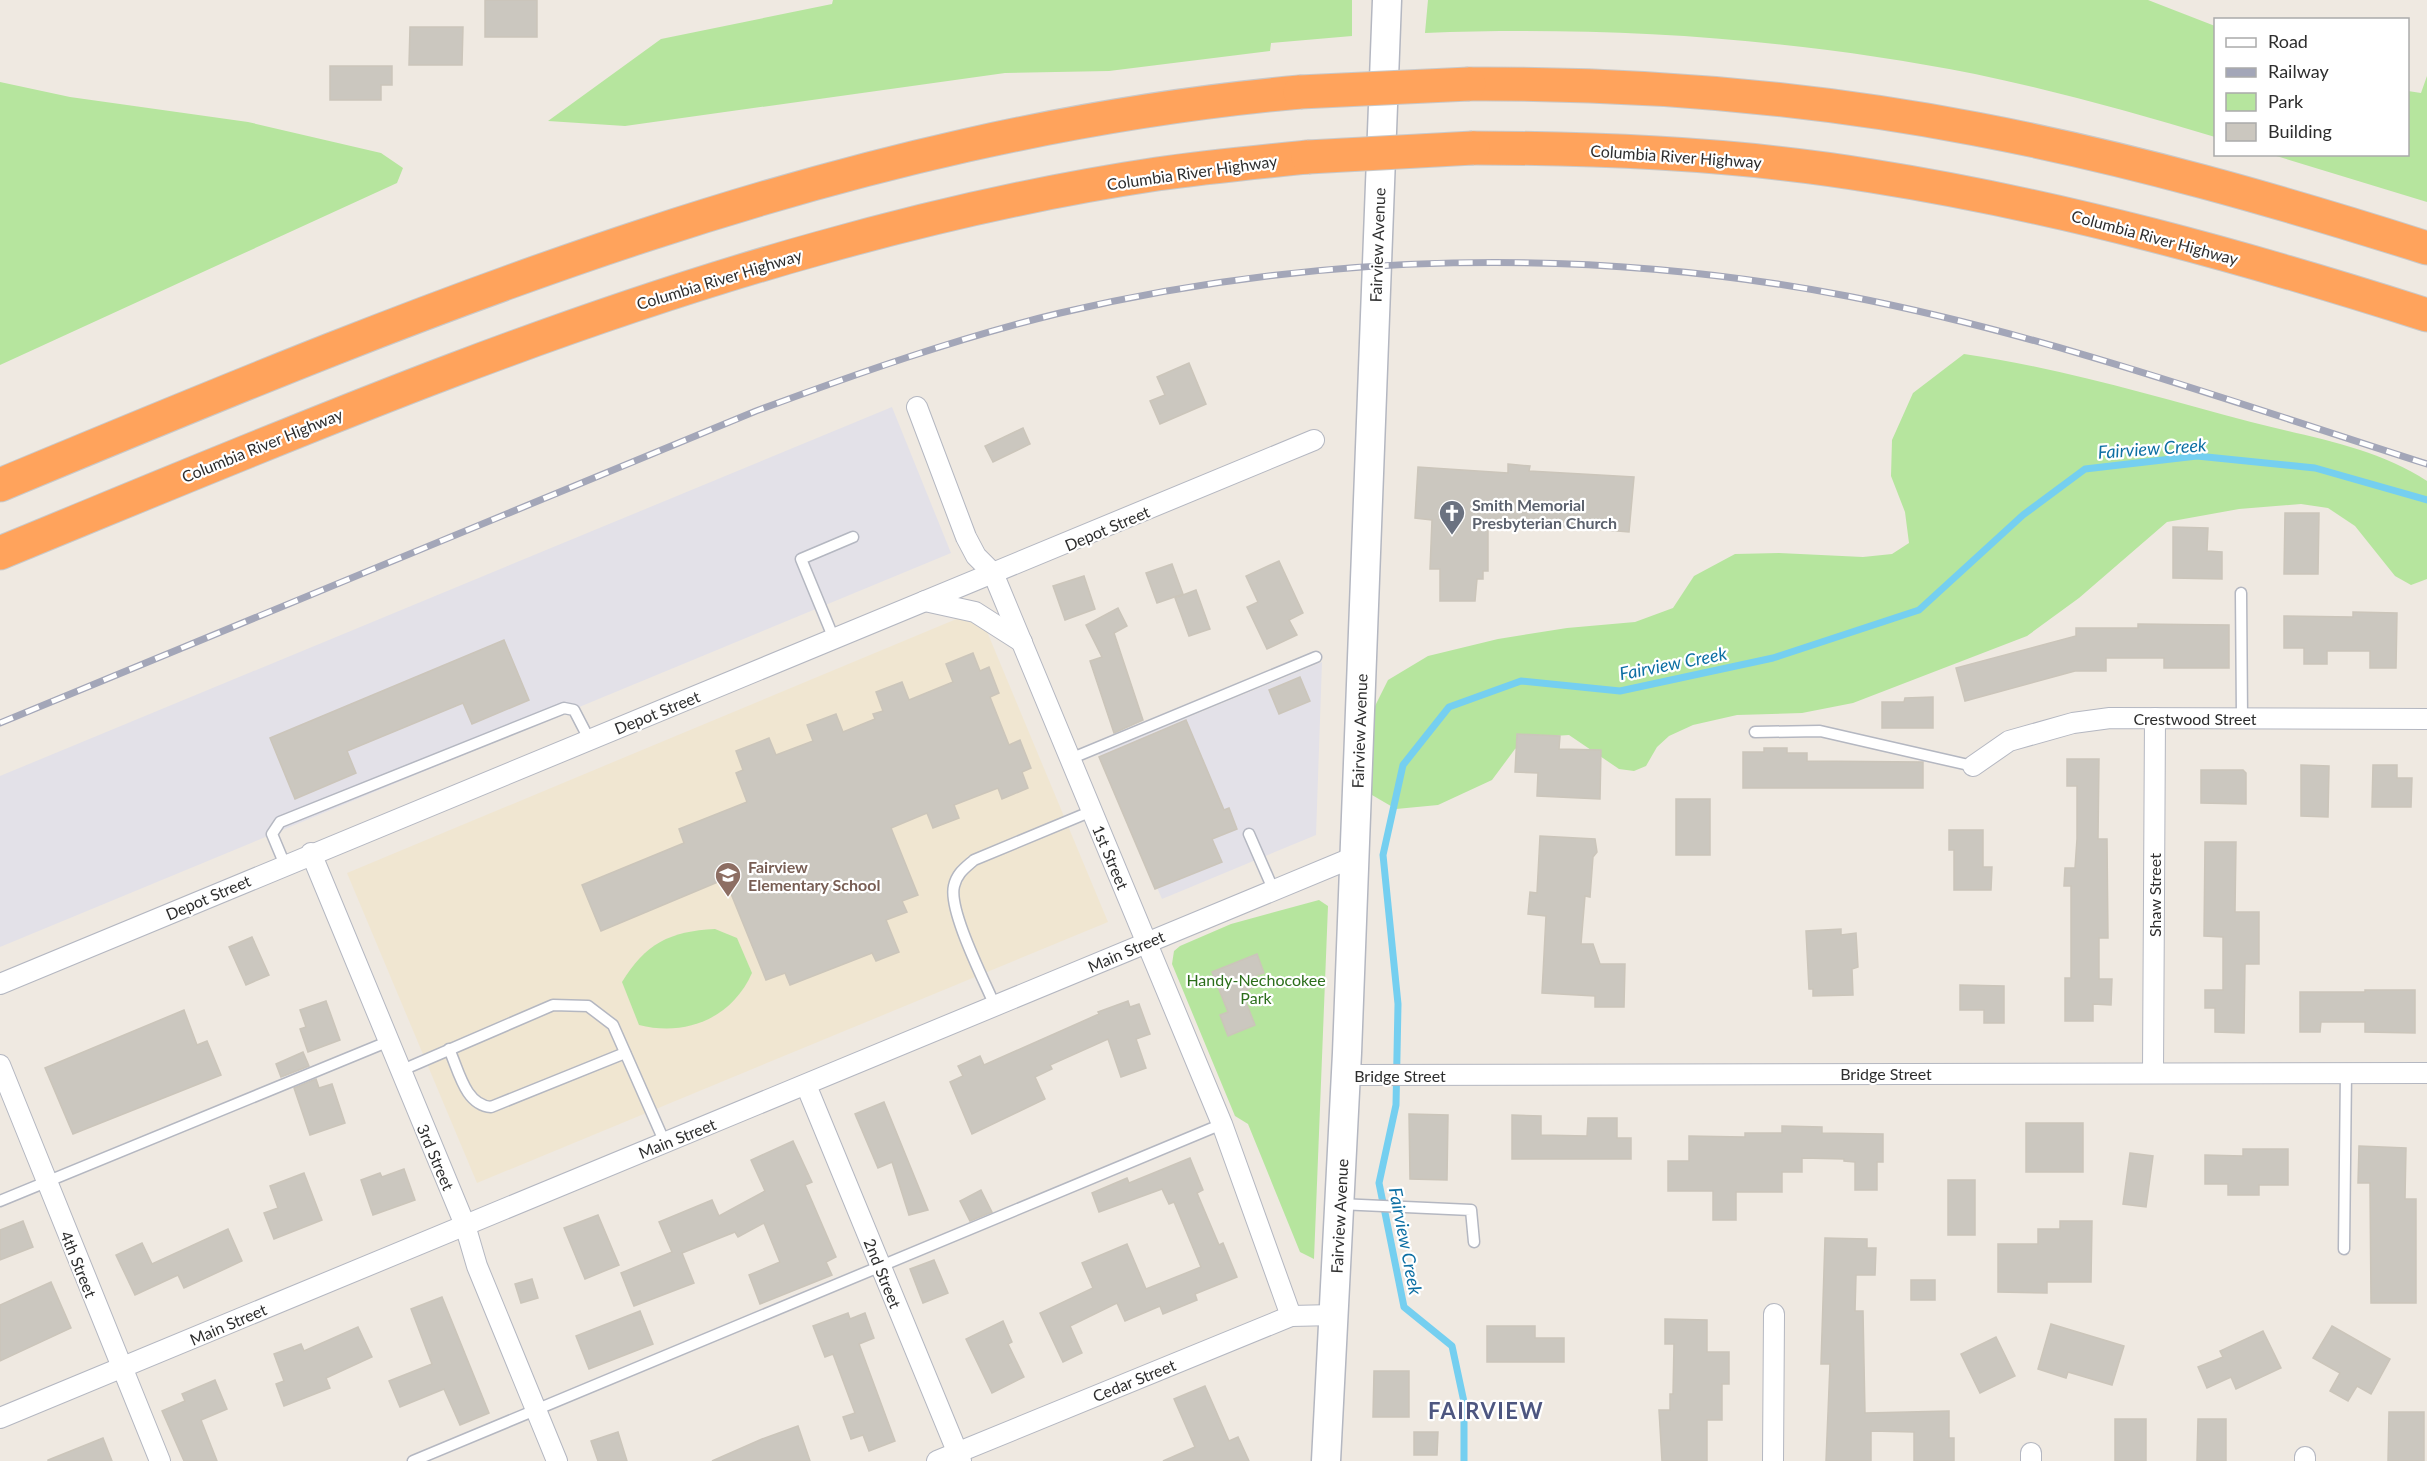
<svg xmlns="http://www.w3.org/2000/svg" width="2427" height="1461" font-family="Lato,sans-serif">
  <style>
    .industrial { fill: #e3e1e8 }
    .education { fill: #f0e6d1 }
    .green { fill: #b6e59e }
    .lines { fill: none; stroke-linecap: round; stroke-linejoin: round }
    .stream { stroke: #75cff0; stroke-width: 7 }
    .building { fill: #cbc7bf; stroke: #cbc5ba; stroke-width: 1.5 }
    .lane-casing { stroke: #b4b7c1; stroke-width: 13 }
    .street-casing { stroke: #b4b7c1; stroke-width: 22 }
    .secondary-casing { stroke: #b4b7c1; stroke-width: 31 }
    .highway-casing { stroke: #c9c9c9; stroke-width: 35 }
    .lane { stroke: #fff; stroke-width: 10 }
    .street { stroke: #fff; stroke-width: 20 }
    .secondary { stroke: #fff; stroke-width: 28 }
    .highway { stroke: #ffa35c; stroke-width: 33 }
    .rail-casing { stroke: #a3a6b8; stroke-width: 7 }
    .rail { stroke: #fff; stroke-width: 4.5; stroke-dasharray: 14; stroke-linecap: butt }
    .highway-bridge-casing { stroke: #c9c9c9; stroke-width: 35; stroke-linecap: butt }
    .highway-bridge { stroke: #ffa35c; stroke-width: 33 }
    .labels { text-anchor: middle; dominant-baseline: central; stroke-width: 4.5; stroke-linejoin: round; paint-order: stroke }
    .street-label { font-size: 16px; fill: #2e2e2e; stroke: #fff }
    .worship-label { font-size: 16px; font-weight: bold; fill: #5b616d; stroke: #fff; text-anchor: start }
    .education-label { font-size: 16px; font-weight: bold; fill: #785e54; stroke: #fff; text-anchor: start }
    .park-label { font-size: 16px; fill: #2c6e1b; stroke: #fff }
    .water-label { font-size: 18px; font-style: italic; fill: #0d6fa3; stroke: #fff }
    .district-label { font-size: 22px; font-weight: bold; letter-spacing: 1.5px; fill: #4d5680; stroke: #fff }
  </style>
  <rect width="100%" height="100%" fill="#efe9e1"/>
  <!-- industrial -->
  <g class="industrial">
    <path d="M892,407L951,553L0,947V776Z"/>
    <path d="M1322,662L1316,835L1162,899L1099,754Z"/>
  </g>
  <!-- education -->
  <path class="education" d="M978,610L1108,922L477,1183L347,873Z"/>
  <!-- green -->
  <g class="green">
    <path d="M833,0H1352V36L1271,43L1270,51L1109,71L1005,73L625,126L548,121L661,39L832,4Z"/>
    <path d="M1428,0H2148L2215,26V137C2136,113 2056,91 1975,74C1795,38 1608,26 1425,33Z"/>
    <path d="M2427,76V202L2273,155L2408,154V91L2421,93Z"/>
    <path d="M0,82L70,97L248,122L381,153L403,168L397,183L0,365Z"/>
    <path d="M1964,354C2061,368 2156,397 2251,422C2309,437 2376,447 2427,481V579L2411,585L2395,576L2355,526L2328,508L2301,504L2239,509L2167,522L2079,598L2027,636L1853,703L1802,713L1737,715L1693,725L1669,736L1657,747L1646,766L1634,771L1619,769L1569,735L1539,737L1515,749L1492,780L1438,805L1396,809L1372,795L1365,767L1375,706L1388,680L1428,656L1498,639L1567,628L1635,622L1673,608L1694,576L1735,554L1779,553L1863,557L1892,554L1909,543L1905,512L1891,476L1892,440L1913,393Z"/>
    <path d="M1319,900L1328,906L1314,1259L1300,1252L1248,1124L1235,1116L1172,964L1174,951L1180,946L1231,924Z"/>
    <path d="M715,929L737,938L752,973C732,1018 686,1037 639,1025L622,982C645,944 670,931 715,929Z"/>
  </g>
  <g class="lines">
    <!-- stream -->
    <path class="stream" d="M1464,1461V1402L1452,1346L1404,1307L1379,1183L1396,1105L1398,1004L1383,855L1403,765L1449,707L1521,681L1620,691L1773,658L1919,610L2023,515L2085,469L2197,456L2315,468L2427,500"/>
  </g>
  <!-- building -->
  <g class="building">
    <rect x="485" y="0" width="52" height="37"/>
    <path d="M410,27H463L462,65H409Z"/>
    <path d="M330,66H392V85H381V100H330Z"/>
    <path d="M1189,363L1206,404L1160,424L1150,401L1165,395L1157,377Z"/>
    <path d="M1023,428L1030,444L993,462L985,446Z"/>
    <path d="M1508,464L1530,466L1529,471L1634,477L1629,532L1556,526V530L1488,526V571H1483V579H1477L1475,601H1440V569H1430L1432,520L1415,518L1418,467L1508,473Z"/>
    <path d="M2285,513H2319L2318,574H2284Z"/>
    <path d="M2173,527L2208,528L2207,551L2222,552V579L2173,578Z"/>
    <path d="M1279,561L1303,613L1289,620L1297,635L1267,649L1247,607L1258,602L1246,576Z"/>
    <path d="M1172,564L1183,594L1157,603L1146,573Z"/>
    <path d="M1084,576L1095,609L1065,620L1053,586Z"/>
    <path d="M1196,590L1210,629L1189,636L1175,598Z"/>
    <path d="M1118,608L1127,626L1114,633L1143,720L1114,733L1090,661L1102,657L1086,625Z"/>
    <path d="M2353,612L2397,613L2396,668H2370V651H2327V664H2304V648H2284V616L2353,617Z"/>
    <path d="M2138,624L2229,625V668H2164V658H2106V671H2075L1965,701L1956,668L2076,636V628H2138Z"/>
    <path d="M504,640L529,700L472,724L463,703L347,751L356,773L295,799L270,738Z"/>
    <path d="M973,653L980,671L989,667L999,693L990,697L1009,745L1020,740L1031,768L1022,772L1028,788L1002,799L998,788L954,805L959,818L933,828L927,813L891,828L918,895L902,901L907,912L886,920L899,952L876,961L872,953L790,985L785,973L766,980L725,879L601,931L582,885L684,843L679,829L747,802L736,773L743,770L736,751L769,738L776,755L813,741L807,725L836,714L843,732L875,719L873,714L883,711L876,692L902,682L909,700L953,682L946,664Z"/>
    <path d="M1300,677L1310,701L1279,714L1269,690Z"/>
    <path d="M1933,697V728H1882V702H1904L1905,698Z"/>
    <path d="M1186,720L1224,810L1229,808L1237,829L1212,839L1222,862L1155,889L1099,757Z"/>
    <path d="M1517,734L1560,736L1559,749L1601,750L1600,799L1537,796L1538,773L1515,772Z"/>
    <path d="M1764,748H1787V753H1807V761L1923,762V788H1743V752H1764Z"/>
    <path d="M2067,759H2099L2098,839H2107L2108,938H2099V979H2112L2111,1005L2093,1004V1021H2065V978H2071V886H2064L2065,868H2075L2077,839V786H2067Z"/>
    <path d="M2301,765L2329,766L2328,817L2301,816Z"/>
    <path d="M2373,765H2397V778H2412L2411,807H2372Z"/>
    <path d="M2201,770H2243L2246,773V804L2201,803Z"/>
    <rect x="1676" y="799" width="34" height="56"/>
    <path d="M1949,830H1983V867H1992L1991,890H1954V850H1949Z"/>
    <path d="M1540,836L1595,839L1597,852L1593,857L1590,897L1585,896L1581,944H1593L1600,964H1625L1624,1007H1595V996L1542,993L1546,916L1528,914L1530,892L1537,893Z"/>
    <path d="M2205,842H2236L2235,912H2259V964H2245L2244,1033L2215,1032V1008H2205V990H2223V937L2204,936Z"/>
    <path d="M1841,929V935L1856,933L1858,967L1852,969L1853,995L1813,996V989H1809L1806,931Z"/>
    <path d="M252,937L269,975L246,985L229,947Z"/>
    <path d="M1257,954L1264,973L1254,976L1258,985L1242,992L1255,1025L1228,1036L1220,1015L1228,1012L1212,972Z"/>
    <path d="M1960,985L2004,986V1023H1984V1010H1960Z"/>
    <path d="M2365,990H2415V1033L2365,1032V1022H2321L2320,1032H2300V992H2365Z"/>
    <path d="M326,1001L340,1040L308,1052L300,1029L306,1027L300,1010Z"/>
    <path d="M1128,1001L1130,1007L1139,1004L1150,1034L1136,1039L1146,1068L1121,1077L1108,1039L1050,1065L1052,1069L1035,1077L1045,1099L972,1134L950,1082L963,1076L958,1066L980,1056L984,1065L1099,1014L1098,1012Z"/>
    <path d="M184,1010L197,1045L207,1041L221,1075L73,1134L45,1068Z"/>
    <path d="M303,1052L309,1066L281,1077L276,1064Z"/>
    <path d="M316,1079L319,1088L332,1084L345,1123L310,1135L294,1088Z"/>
    <path d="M884,1102L928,1210L909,1215L892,1162L878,1168L855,1114Z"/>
    <path d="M1409,1114L1448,1115L1447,1180L1410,1179Z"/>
    <path d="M1512,1115L1541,1116V1135L1587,1136L1588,1118H1617V1138H1631V1159H1512Z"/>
    <rect x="2026" y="1123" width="57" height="49"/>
    <path d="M1782,1126L1822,1127V1133L1883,1134V1162H1877V1190H1855V1162L1844,1161V1159L1802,1158V1172H1782V1192H1736V1220H1713V1191H1668V1161H1689V1136L1745,1137V1133H1782Z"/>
    <path d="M793,1141L812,1182L805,1185L836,1257L826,1262L832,1275L760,1304L749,1275L780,1262L764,1223L738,1237L735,1232L682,1253L694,1283L634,1306L621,1273L672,1252L659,1222L712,1200L719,1216L765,1191L751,1160Z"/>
    <path d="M2359,1146L2406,1148L2405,1199H2416V1303H2371L2370,1183H2358Z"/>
    <path d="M2243,1149H2288V1185H2259V1195H2228V1184H2205V1155L2243,1156Z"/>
    <path d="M2130,1153L2153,1156L2146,1207L2123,1204Z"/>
    <path d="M1190,1158L1203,1190L1197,1193L1219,1245L1223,1243L1237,1277L1195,1294L1197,1300L1163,1314L1160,1306L1125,1321L1117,1303L1070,1326L1082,1353L1063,1362L1040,1313L1093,1288L1082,1263L1127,1244L1146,1289L1201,1267L1174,1202L1169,1204L1162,1189L1099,1212L1092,1193L1127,1178L1129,1183Z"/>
    <path d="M404,1169L415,1200L373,1215L361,1180L380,1173L382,1177Z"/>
    <path d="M304,1173L322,1220L274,1239L264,1213L278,1208L270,1186Z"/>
    <rect x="1948" y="1180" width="27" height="55"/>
    <path d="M981,1190L992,1212L970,1221L960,1201Z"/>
    <path d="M598,1215L619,1265L585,1279L564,1228Z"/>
    <path d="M23,1221L33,1247L0,1260V1230Z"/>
    <path d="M2060,1221H2092L2091,1282H2047V1293L1998,1292V1244H2038V1229H2060Z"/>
    <path d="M228,1229L242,1261L184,1288L178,1275L135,1295L116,1255L142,1243L152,1264Z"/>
    <path d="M1825,1238L1867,1239V1248H1876L1875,1275H1856L1855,1311H1863L1865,1413L1949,1411V1438H1954V1461H1914V1432L1871,1431V1461H1826L1830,1364H1821Z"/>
    <path d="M934,1260L948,1293L923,1303L910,1269Z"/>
    <path d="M532,1279L538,1298L521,1303L515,1284Z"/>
    <rect x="1911" y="1280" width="24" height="20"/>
    <path d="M51,1282L71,1328L0,1361V1305Z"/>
    <path d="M442,1297L489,1413L460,1425L444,1389L400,1407L389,1381L432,1364L411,1309Z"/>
    <path d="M640,1311L653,1344L589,1369L576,1336Z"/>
    <path d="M848,1313L850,1319L865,1313L874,1338L859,1344L895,1441L869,1451L863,1435L851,1439L843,1417L855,1413L833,1354L825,1357L813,1326Z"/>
    <path d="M1665,1319L1707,1320V1352H1729V1384H1722V1420H1707V1461H1662L1659,1410H1670V1394H1673L1674,1344H1665Z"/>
    <path d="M1003,1321L1012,1342L1008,1344L1024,1377L992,1393L966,1339Z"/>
    <path d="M2051,1324L2124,1346L2112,1385L2068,1372L2066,1378L2038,1369Z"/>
    <path d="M1487,1326H1535V1338H1564V1362H1487Z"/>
    <path d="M2332,1326L2390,1359L2371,1394L2357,1386L2348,1401L2330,1391L2340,1373L2313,1358Z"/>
    <path d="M358,1327L372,1357L326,1378L330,1388L284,1406L276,1384L284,1381L274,1354L301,1344L304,1351Z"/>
    <path d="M2263,1331L2281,1368L2236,1389L2231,1377L2207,1388L2198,1367L2223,1357L2220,1351Z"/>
    <path d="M1996,1337L2015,1376L1980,1393L1961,1354Z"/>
    <path d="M1374,1371H1409V1417H1373Z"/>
    <path d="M215,1380L227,1409L201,1420L217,1461H184L162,1411L185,1401L182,1394Z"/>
    <path d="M1205,1386L1229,1441L1238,1437L1249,1461H1163L1195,1447L1174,1399Z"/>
    <path d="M2389,1412H2424V1461H2388Z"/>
    <rect x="2115" y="1419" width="31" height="42"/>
    <path d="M2198,1419H2226V1461H2197Z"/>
    <path d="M798,1426L810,1461H712L762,1439Z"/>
    <path d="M618,1432L627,1461H598L591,1441Z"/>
    <path d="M1414,1432H1438L1437,1455H1414Z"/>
    <path d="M103,1438L112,1461H48V1460Z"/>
  </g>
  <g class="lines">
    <!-- lane casing -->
    <g class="lane-casing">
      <g id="lane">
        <path d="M2241,593L2242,718"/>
        <path d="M834,639L801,559L853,537"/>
        <path d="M1755,732L1820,731L1973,766"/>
        <path d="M1070,759L1316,657"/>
        <path d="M1249,834L1273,889"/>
        <path d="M285,865L272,834L280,822L564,708L574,710L589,739"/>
        <path d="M995,1006C984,980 948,910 954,886C957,873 965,868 974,860L1092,811"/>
        <path d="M449,1049C459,1071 465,1105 491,1107L625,1053"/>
        <path d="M400,1071L553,1005L588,1006L613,1025L665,1143"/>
        <path d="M0,1201L387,1042"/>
        <path d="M1339,1204L1471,1210L1474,1242"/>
        <path d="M2344,1249L2346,1072"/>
        <path d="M413,1461L1222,1124"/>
      </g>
    </g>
    <!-- street casing -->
    <g class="street-casing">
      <g id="street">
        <path d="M917,407L966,537L976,556L993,573L1222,1124L1291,1316"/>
        <path d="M925,601L975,612L1022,642"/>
        <path d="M1973,766L2009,741L2073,723L2110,718L2427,719"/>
        <path d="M311,853L465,1225L477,1266L557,1461"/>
        <path d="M0,984L1314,440"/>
        <path d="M0,1065L160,1461"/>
        <path d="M2153,1072L2155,718"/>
        <path d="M1346,1075L2427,1073"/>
        <path d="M806,1085L961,1461"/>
        <path d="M0,1418L1354,857"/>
        <path d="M937,1461L1291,1316L1334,1315"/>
        <path d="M1773,1461L1774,1314"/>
        <path d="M2031,1461V1453"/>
        <path d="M2305,1461V1457"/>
      </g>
    </g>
    <!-- secondary casing -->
    <g class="secondary-casing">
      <path id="secondary" d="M1326,1461L1347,1053L1387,0"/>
    </g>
    <!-- highway casing -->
    <g class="highway-casing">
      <g id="highway">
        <path d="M1469,84C1639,83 1809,97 1976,129C2129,158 2279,201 2427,248"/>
        <path d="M1473,148C1606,148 1740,154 1872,176C2061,206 2245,257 2427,315"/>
        <path d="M0,485C423,309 838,134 1300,92"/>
        <path d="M0,553C270,442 539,326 820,248C930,217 1044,191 1157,174C1207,167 1258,162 1308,157"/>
      </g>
    </g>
    <!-- lane -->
    <use href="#lane" class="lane"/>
    <!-- street -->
    <use href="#street" class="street"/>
    <!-- secondary -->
    <use href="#secondary" class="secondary"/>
    <!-- highway -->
    <use href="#highway" class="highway"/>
    <!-- rail casing -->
    <g class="rail-casing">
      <path id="rail" d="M0,723L756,411C856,374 957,338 1060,313C1317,252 1588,246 1847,296C2044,334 2236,403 2427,464"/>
    </g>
    <!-- rail -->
    <use href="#rail" class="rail"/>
    <!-- highway-bridge casing -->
    <g class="highway-bridge-casing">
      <g id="highway-bridge">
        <path d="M1300,92L1469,84"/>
        <path d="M1308,157L1473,148"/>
      </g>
    </g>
    <!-- highway-bridge -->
    <use href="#highway-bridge" class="highway-bridge"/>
  </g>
  <!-- icons -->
  <defs>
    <g id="church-pin" transform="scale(1.35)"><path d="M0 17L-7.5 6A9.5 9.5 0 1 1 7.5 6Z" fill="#6b7280" stroke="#fff"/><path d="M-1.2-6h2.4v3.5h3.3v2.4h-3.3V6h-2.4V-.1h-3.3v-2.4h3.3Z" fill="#fff"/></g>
    <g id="school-pin" transform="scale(1.35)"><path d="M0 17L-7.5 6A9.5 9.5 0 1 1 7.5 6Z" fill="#8d6e63" stroke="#fff"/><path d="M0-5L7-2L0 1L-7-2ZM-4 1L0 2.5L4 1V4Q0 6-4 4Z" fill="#fff"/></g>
  </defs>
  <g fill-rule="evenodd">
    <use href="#church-pin" x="1452" y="513"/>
    <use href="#school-pin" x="728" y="875"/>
  </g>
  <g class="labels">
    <!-- street labels -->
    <g class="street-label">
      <text transform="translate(1676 156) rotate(4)">Columbia River Highway</text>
      <text transform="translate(1192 172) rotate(-8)">Columbia River Highway</text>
      <text transform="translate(2155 237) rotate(15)">Columbia River Highway</text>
      <text transform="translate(1377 245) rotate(-88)">Fairview Avenue</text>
      <text transform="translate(719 279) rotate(-17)">Columbia River Highway</text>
      <text transform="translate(262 445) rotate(-22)">Columbia River Highway</text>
      <text transform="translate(1107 528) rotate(-23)">Depot Street</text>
      <text transform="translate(657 712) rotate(-22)">Depot Street</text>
      <text x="2195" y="718">Crestwood Street</text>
      <text transform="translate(1359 731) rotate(-88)">Fairview Avenue</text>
      <text transform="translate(1111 857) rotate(67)">1st Street</text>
      <text transform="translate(2154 895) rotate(-90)">Shaw Street</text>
      <text transform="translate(208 897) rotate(-23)">Depot Street</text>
      <text transform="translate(1126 951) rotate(-23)">Main Street</text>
      <text x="1886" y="1073">Bridge Street</text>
      <text x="1400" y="1075">Bridge Street</text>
      <text transform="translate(677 1138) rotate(-22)">Main Street</text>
      <text transform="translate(436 1157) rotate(67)">3rd Street</text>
      <text transform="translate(1339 1216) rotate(-87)">Fairview Avenue</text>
      <text transform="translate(79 1264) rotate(68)">4th Street</text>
      <text transform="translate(883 1273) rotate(68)">2nd Street</text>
      <text transform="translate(228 1324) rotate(-23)">Main Street</text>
      <text transform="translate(1134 1380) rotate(-22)">Cedar Street</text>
    </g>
    <!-- worship labels -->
    <g class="worship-label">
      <text x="1472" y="504">Smith Memorial<tspan x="1472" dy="18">Presbyterian Church</tspan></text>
    </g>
    <!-- education labels -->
    <g class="education-label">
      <text x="748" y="866">Fairview<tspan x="748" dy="18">Elementary School</tspan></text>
    </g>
    <!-- park labels -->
    <g class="park-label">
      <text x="1256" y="979">Handy-Nechocokee<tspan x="1256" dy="18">Park</tspan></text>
    </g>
    <!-- water labels -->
    <g class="water-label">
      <text transform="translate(2152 448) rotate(-4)">Fairview Creek</text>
      <text transform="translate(1673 663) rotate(-11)">Fairview Creek</text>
      <text transform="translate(1406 1241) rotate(79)">Fairview Creek</text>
    </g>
    <!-- district labels -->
    <g class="district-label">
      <text x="1486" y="1410">FAIRVIEW</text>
    </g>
  </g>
  <!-- legend -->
  <rect x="2214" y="18" width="195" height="138" fill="#ffffff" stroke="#ababab" stroke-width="1.5"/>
  <rect x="2226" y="38" width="30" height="9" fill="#ffffff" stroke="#ababab" stroke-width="1.5"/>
  <text x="2268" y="48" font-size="18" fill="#2e2e2e">Road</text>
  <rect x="2226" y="68" width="30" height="9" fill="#a3a6b8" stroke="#ababab" stroke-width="1.5"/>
  <text x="2268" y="78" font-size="18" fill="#2e2e2e">Railway</text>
  <rect x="2226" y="93" width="30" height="18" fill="#b6e59e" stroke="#ababab" stroke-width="1.5"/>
  <text x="2268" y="108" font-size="18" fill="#2e2e2e">Park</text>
  <rect x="2226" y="123" width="30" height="18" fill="#cbc7bf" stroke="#ababab" stroke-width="1.5"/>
  <text x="2268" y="138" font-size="18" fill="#2e2e2e">Building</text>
</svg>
